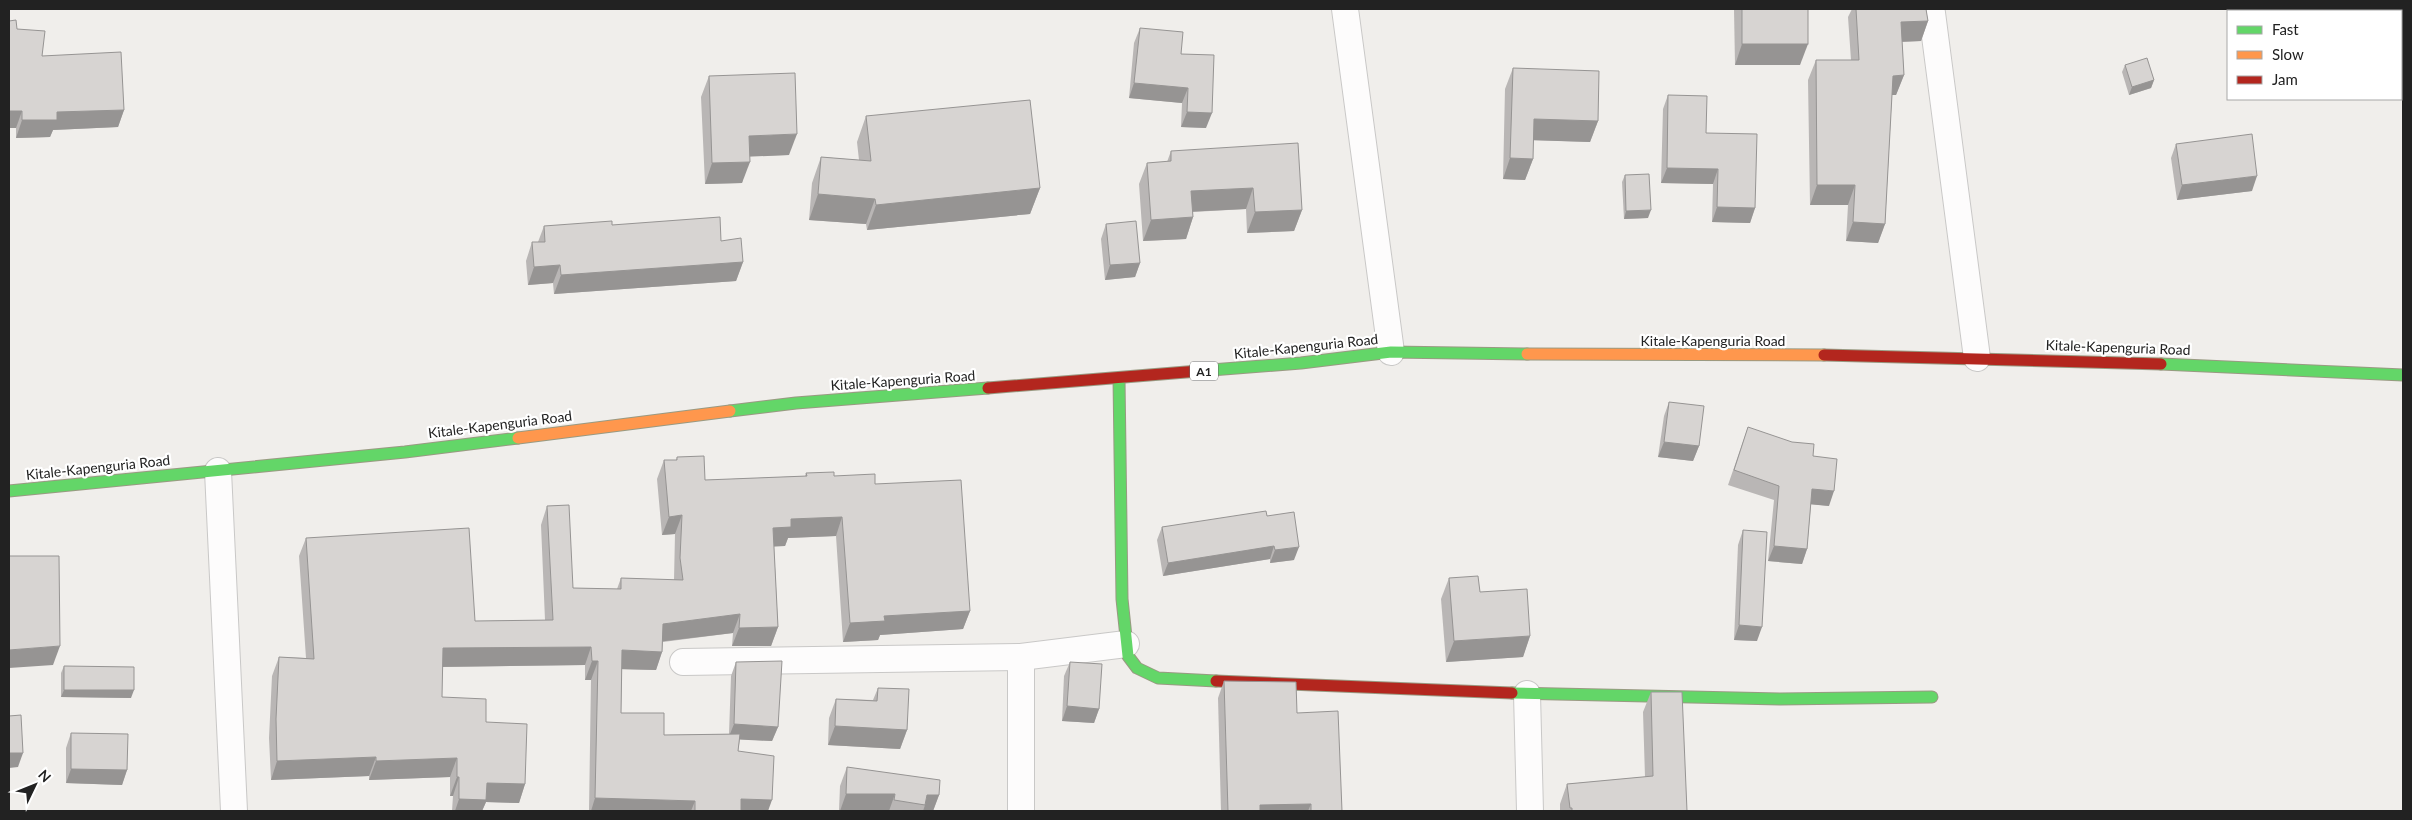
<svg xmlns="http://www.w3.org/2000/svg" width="2412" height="820" font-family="Lato,sans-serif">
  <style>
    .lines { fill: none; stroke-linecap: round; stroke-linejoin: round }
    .street-casing { stroke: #c9c8c7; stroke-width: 28 }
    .fast-casing { stroke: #999a82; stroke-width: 13 }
    .slow-casing { stroke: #999a82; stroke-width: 13 }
    .jam-casing { stroke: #999a82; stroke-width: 13 }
    .street { stroke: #fdfcfc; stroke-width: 26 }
    .fast { stroke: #63d668; stroke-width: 11 }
    .slow { stroke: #ff974d; stroke-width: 11 }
    .jam { stroke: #b3261e; stroke-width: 11 }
    .wall { fill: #b9b6b5 }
    .shaded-wall { fill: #969493 }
    .building { fill: #d7d4d2; stroke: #969493 }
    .labels { text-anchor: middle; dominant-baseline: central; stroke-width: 4.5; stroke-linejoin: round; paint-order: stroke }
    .shield { fill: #fff; stroke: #646464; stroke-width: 1 }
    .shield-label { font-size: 12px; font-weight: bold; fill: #222 }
    .street-label { font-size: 14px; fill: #222; stroke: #fff }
  </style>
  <rect width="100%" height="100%" fill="#f0eeeb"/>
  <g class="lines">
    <!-- street casing -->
    <g class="street-casing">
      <g id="street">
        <path d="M1345,9L1391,352"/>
        <path d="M1932,13L1977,358"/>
        <path d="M218,471L234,811"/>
        <path d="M1021,657V811"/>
        <path d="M683,662L1021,657L1126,644"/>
        <path d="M1527,694L1530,811"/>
      </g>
    </g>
    <!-- fast casing -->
    <g class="fast-casing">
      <g id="fast">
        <path d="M2161,364L2403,375"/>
        <path d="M1211,370L1301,363L1391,352L1527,354"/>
        <path d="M1119,378L1122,599L1128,656L1137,668L1158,678L1216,681"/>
        <path d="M730,411L796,403L988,388"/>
        <path d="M9,491L405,452L518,438"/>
        <path d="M1512,693L1780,699L1932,697"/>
      </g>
    </g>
    <!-- slow casing -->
    <g class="slow-casing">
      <g id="slow">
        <path d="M1527,354L1824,355"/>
        <path d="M518,438L730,411"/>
      </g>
    </g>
    <!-- jam casing -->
    <g class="jam-casing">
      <g id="jam">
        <path d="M1824,355L2161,364"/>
        <path d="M988,388L1211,370"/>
        <path d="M1216,681L1512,693"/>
      </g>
    </g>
    <!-- street -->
    <use href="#street" class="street"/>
    <!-- fast -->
    <use href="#fast" class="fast"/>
    <!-- slow -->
    <use href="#slow" class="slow"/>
    <!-- jam -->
    <use href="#jam" class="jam"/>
  </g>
  <!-- wall -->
  <g class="wall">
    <path d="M1734,9H1808L1800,65H1735Z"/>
    <path d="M1852,9H1926L1928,21L1921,41L1902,42L1904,75L1896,95H1892L1885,224L1878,243L1846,241L1848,205H1810L1808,80L1816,60H1851L1848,17Z"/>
    <path d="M9,21L42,56L124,110L118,127L53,130L50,137L16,138V128H9Z"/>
    <path d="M1140,28L1181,54L1206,128L1181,127L1182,103L1129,98L1134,43Z"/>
    <path d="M2125,65L2154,80L2151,88L2129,95L2122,72Z"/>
    <path d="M1513,68L1598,121L1590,142L1533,140V159L1525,180L1503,179L1505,89Z"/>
    <path d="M709,76L789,155L749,156L742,183L705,184L701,97Z"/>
    <path d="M1668,95L1706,133L1755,208L1750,223L1712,222L1713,184L1661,183L1663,109Z"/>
    <path d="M866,116L1040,188L1030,214L867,230L866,224L809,220L812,183L821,157L859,160L857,142Z"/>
    <path d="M2176,144L2252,191L2177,200L2171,158Z"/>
    <path d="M1171,151L1302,210L1294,231L1247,233L1246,209L1193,212V217L1186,239L1143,241L1139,184L1147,163L1167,162Z"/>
    <path d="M1625,175L1648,218L1624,219L1622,182Z"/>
    <path d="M1106,224L1140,263L1135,277L1105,280L1101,239Z"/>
    <path d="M612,225L721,241L743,262L736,281L554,294L553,283L528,285L526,261L532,242H538L544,226Z"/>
    <path d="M1669,402L1699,446L1693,461L1658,457L1664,416Z"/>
    <path d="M1748,427L1813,456L1829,506L1811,504L1807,549L1802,564L1768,561L1774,500L1728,485Z"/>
    <path d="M677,457L705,480L805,476L806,473L834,476L875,484L970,611L963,629L880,635L878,640L843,642L836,536L788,538L785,546H774L778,627L771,646H732L733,633L663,642L662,652L656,670L622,669L621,713L664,735L729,734L731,676L736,662L778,727L772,741L740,739L738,751L768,811H589L591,680H585V665L442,667V697L486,722L525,784L519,803L486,802L482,811H452L453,796H450V777L369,780V776L271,780L269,738L272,676L279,657L306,658L299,556L306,538L475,621L545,620L541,525L547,506L573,588L617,589L621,578L674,580L675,534L662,535L657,479L664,460H676Z"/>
    <path d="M1267,516L1294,560L1270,563V559L1163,576L1157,540L1162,527Z"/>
    <path d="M1743,530L1757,641L1734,640L1738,545Z"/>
    <path d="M1449,578L1530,636L1523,657L1446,662L1441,599Z"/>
    <path d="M1070,662L1099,709L1094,723L1062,721L1064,676Z"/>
    <path d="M64,666L131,698L61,697V673Z"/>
    <path d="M1224,681L1297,713L1342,811H1221L1218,698Z"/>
    <path d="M878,688L907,730L900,749L828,745L829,718L836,699L873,700Z"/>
    <path d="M1651,692L1687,811H1560V804L1567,784L1645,777L1643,712Z"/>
    <path d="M71,733L127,770L122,785L66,783V748Z"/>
    <path d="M847,767L939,795L933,811H839L840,786Z"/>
  </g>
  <!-- shaded-wall -->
  <g class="shaded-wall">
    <path d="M1928,21L1921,41L1894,42L1901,22Z"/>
    <path d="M1742,44H1808L1800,65H1735Z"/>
    <path d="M1904,75L1896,95H1886L1893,76Z"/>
    <path d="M2154,80L2151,88L2129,95L2132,87Z"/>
    <path d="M1134,83L1188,88L1182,103L1129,98Z"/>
    <path d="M124,110L118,127L53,130L50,137L16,138L22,120L57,112Z"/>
    <path d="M9,111H22L16,128H9Z"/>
    <path d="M1187,112L1212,113L1206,128L1181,127Z"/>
    <path d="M1534,119L1598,121L1590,142L1526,140Z"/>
    <path d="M797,134L789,155L741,157L749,136Z"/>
    <path d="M1510,158L1533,159L1525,180L1503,179Z"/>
    <path d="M750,162L742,183L705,184L712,163Z"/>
    <path d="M1667,168L1718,169L1713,184L1661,183Z"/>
    <path d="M2257,176L2252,191L2177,200L2182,185Z"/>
    <path d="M1817,185H1855L1848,205H1810Z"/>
    <path d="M1040,188L1030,214L867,230L876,205Z"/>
    <path d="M1253,188L1246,209L1184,212L1191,191Z"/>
    <path d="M818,194L875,199L866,224L809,220Z"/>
    <path d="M1717,207L1755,208L1750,223L1712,222Z"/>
    <path d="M1302,210L1294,231L1247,233L1255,212Z"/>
    <path d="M1651,210L1648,218L1624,219L1626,211Z"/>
    <path d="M1193,217L1186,239L1143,241L1151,220Z"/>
    <path d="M1853,222L1885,224L1878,243L1846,241Z"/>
    <path d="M743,262L736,281L554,294L561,275Z"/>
    <path d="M1140,263L1135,277L1105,280L1110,265Z"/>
    <path d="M560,265L553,283L528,285L534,267Z"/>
    <path d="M1664,442L1699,446L1693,461L1658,457Z"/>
    <path d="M1812,489L1834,491L1829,506L1807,504Z"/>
    <path d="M682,515L675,534L662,535L669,517Z"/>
    <path d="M842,517L836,536L788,538L785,546L767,547L773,528L791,519Z"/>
    <path d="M1274,546L1270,559L1163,576L1168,563Z"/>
    <path d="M1774,546L1807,549L1802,564L1768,561Z"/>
    <path d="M1299,547L1294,560L1270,563L1275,550Z"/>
    <path d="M970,611L963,629L880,635L878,640L843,642L850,623L884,616Z"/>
    <path d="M740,614L733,633L657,642L663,624Z"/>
    <path d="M1739,625L1762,627L1757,641L1734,640Z"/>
    <path d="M778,627L771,646H732L739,628Z"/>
    <path d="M1530,636L1523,657L1446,662L1454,641Z"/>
    <path d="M60,646L53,665L9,668V650Z"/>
    <path d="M591,647L585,665L436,667L443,648Z"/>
    <path d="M622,650L662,652L656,670L615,669Z"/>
    <path d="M592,661H598L591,680H585Z"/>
    <path d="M64,690H134L131,698L61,697Z"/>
    <path d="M1067,706L1099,709L1094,723L1062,721Z"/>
    <path d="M734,724L778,727L772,741L728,739Z"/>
    <path d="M835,726L907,730L900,749L828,745Z"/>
    <path d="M9,753H23L18,767L9,768Z"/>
    <path d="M376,757L369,776L271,780L277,761Z"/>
    <path d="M457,758L450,777L369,780L376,761Z"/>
    <path d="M71,769L127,770L122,785L66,783Z"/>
    <path d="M457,777H459L453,796H450Z"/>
    <path d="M487,783L525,784L519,803L486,802L482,811H455L459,799Z"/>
    <path d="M846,794H895L889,811H840Z"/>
    <path d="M927,795H939L933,811H923L925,805Z"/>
    <path d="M595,798L695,801L691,811H591Z"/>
    <path d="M741,799L772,800L768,811H737Z"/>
    <path d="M1311,804L1308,811H1258L1260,805Z"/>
  </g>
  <!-- building -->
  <g class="building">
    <rect x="1742" y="9" width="66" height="35"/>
    <path d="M1856,9H1926L1928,21L1901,22L1904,75L1893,76L1885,224L1853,222L1855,185H1817L1816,60H1859Z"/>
    <path d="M16,20L17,29L45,31L42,56L121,52L124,110L57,112V120H22V111H9V21Z"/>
    <path d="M1140,28L1183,32L1181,54L1214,55L1212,113L1187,112L1188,88L1134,83Z"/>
    <path d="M2147,58L2154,80L2132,87L2125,65Z"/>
    <path d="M1513,68L1599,71L1598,121L1534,119L1533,159L1510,158Z"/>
    <path d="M795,73L797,134L749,136L750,162L712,163L709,76Z"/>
    <path d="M1668,95L1707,96L1706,133L1757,134L1755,208L1717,207L1718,169L1667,168Z"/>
    <path d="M1030,100L1040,188L876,205L875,199L818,194L821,157L871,161L866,116Z"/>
    <path d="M2252,134L2257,176L2182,185L2176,144Z"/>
    <path d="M1298,143L1302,210L1255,212L1253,188L1191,191L1193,217L1151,220L1147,163L1171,161V151Z"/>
    <path d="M1649,174L1651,210L1626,211L1625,175Z"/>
    <path d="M720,217L721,241L741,238L743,262L561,275L560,265L534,267L532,242H545L544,226L612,221V225Z"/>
    <path d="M1136,221L1140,263L1110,265L1106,224Z"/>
    <path d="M1669,402L1704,406L1699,446L1664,442Z"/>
    <path d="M1748,427L1792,442L1814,444L1813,456L1837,459L1834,491L1812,489L1807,549L1774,546L1779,486L1734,470Z"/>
    <path d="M704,456L705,480L807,476L806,473L834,472V476L875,474V484L961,480L970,611L884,616L885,621L850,623L842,517L791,519V527L773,528L778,627L739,628L740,614L663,624L662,652L622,650L621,713H664V735L740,734L738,751L774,756L772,800L741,799V811H695V801L595,798L598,661H592L591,647L443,648L442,697L486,699V722L527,724L525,784L487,783L486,800L459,799V777H457V758L376,761V757L277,761L276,719L279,657L314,659L306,538L469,528L475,621L553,620L547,506L569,505L573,588L621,589V578L683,580L680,558L682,515L669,517L664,460H677V457Z"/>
    <path d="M1266,511L1267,516L1294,512L1299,547L1275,550L1274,546L1168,563L1162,527Z"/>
    <path d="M1743,530L1767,532L1762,627L1739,625Z"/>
    <path d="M9,556H59L60,646L9,650Z"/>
    <path d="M1478,576L1480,592L1527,589L1530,636L1454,641L1449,578Z"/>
    <path d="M782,661L778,727L734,724L736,662Z"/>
    <path d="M1070,662L1102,664L1099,709L1067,706Z"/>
    <path d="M64,666L134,667V690H64Z"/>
    <path d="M1224,681L1296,682L1297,713L1338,711L1342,811H1311V804L1260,805V811H1228Z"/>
    <path d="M878,688L909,689L907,730L835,726L836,699L877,701Z"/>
    <path d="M1651,692H1682L1687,811H1572V808H1570L1567,784L1653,776Z"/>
    <path d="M21,715L23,753H9V716Z"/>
    <path d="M71,733L128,734L127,770L71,769Z"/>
    <path d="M847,767L940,780L939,795H927L925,805L894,800L895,794H846Z"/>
  </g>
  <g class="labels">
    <!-- shield labels -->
    <rect class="shield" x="1190" y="361.5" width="28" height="19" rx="4"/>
    <g class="shield-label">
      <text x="1204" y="371">A1</text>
    </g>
    <!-- street labels -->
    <g class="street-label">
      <text x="1713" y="340">Kitale-Kapenguria Road</text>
      <text transform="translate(1306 346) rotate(-6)">Kitale-Kapenguria Road</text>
      <text transform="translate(2118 347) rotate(2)">Kitale-Kapenguria Road</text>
      <text transform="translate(903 380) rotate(-4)">Kitale-Kapenguria Road</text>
      <text transform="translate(500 424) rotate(-7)">Kitale-Kapenguria Road</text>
      <text transform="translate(98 467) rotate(-6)">Kitale-Kapenguria Road</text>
    </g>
  </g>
  <!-- border -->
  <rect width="2412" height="820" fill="none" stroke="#222222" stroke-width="20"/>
  <!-- legend -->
  <rect x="2227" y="10" width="175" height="90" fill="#ffffff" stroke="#a7a7a7"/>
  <rect x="2237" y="26" width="25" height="8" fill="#63d668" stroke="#a7a7a7"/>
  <text x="2272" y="35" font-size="15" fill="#222222">Fast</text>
  <rect x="2237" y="51" width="25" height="8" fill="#ff974d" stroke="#a7a7a7"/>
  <text x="2272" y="60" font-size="15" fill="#222222">Slow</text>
  <rect x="2237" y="76" width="25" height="8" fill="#b3261e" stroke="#a7a7a7"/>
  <text x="2272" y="85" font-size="15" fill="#222222">Jam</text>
  <!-- north arrow -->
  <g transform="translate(35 785) rotate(47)" stroke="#ffffff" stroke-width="4" paint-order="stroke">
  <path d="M0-4L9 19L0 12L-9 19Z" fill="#222222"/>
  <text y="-8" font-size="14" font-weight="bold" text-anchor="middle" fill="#222222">N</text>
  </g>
</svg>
